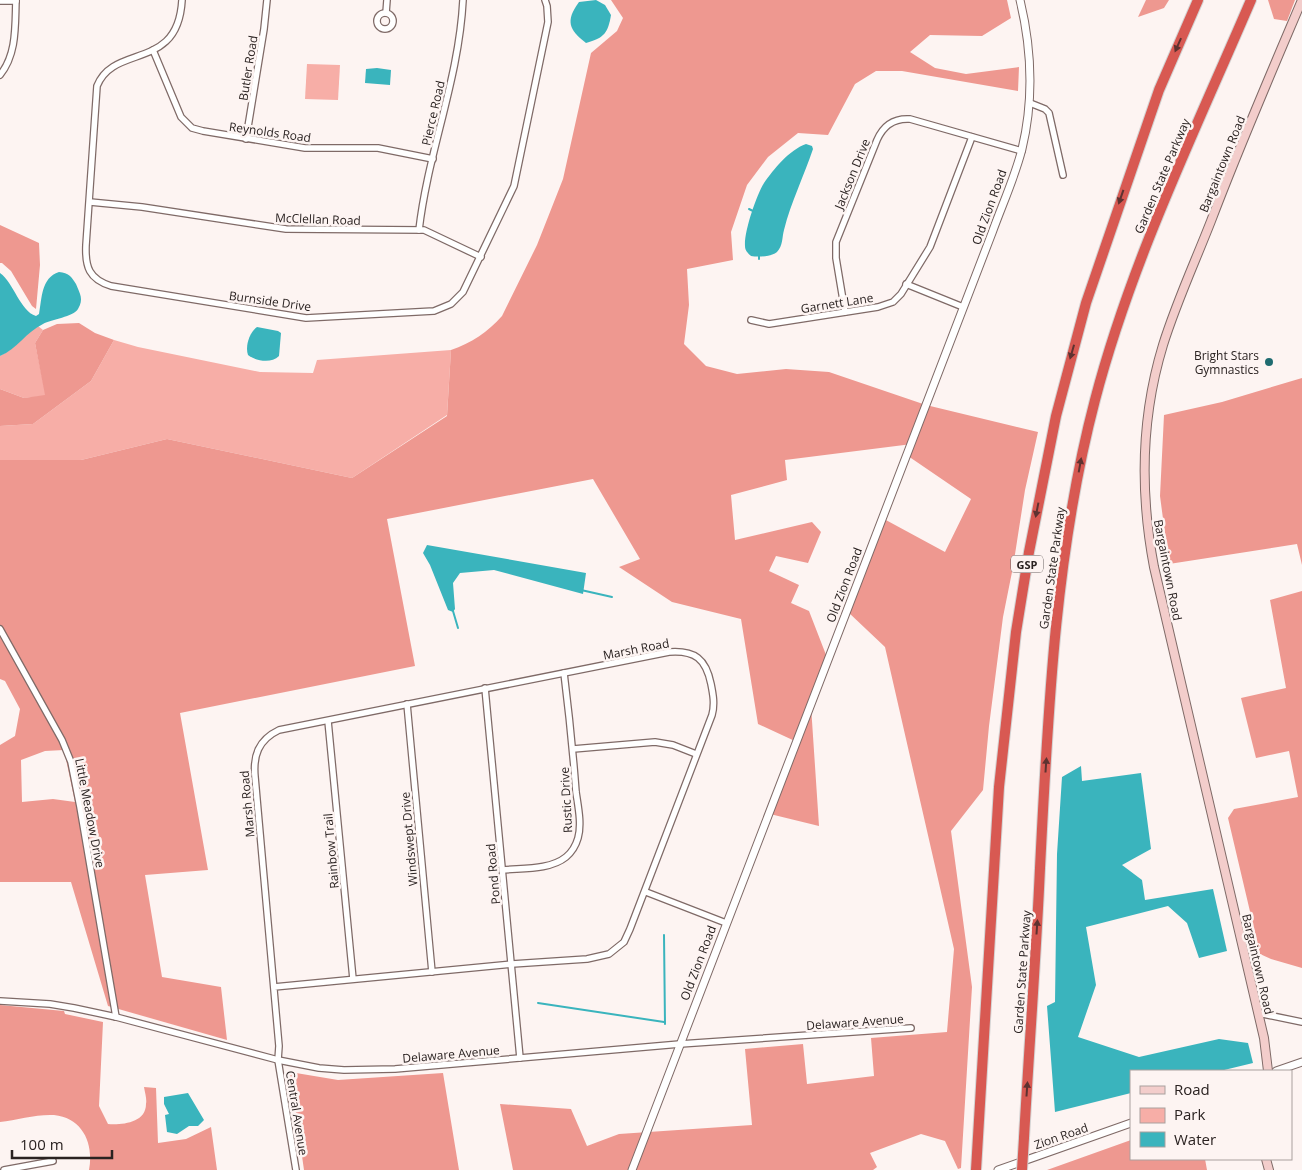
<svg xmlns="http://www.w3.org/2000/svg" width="1302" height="1170" font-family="'Open Sans',sans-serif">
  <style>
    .green { fill: #f7aea7 }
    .forest { fill: #ee9890; fill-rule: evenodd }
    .water { fill: #3ab4bd }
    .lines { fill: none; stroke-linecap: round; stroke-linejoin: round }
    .stream { stroke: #3ab4bd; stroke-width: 2 }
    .minor-casing { stroke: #7f6a67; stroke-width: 8 }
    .tertiary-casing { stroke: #7f6a67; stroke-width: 9 }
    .secondary-casing { stroke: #7f6a67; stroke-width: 10 }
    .motorway-casing { stroke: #d4d3d3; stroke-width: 12 }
    .minor { stroke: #fff; stroke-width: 5.5 }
    .tertiary { stroke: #fff; stroke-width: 7 }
    .secondary { stroke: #f3cdcb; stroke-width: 8 }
    .motorway { stroke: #d85952; stroke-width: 10 }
    .motorway-bridge-casing { stroke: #d4d3d3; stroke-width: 12; stroke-linecap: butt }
    .motorway-bridge { stroke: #d85952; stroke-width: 10 }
    .oneway { fill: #5e3230 }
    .poi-dot { fill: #1f6b70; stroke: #fdf4f2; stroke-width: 2 }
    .labels { text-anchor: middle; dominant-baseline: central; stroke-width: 5; stroke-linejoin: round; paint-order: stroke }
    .shield { fill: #fdf4f2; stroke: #696160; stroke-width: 1 }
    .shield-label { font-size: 11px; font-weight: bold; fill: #2a2221 }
    .street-label { font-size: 12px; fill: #2a2221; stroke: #fdf4f2 }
    .poi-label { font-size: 12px; fill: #2a2221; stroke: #fdf4f2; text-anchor: end }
  </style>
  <rect width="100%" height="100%" fill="#fdf4f2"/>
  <!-- green -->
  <g class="green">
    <path d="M307,64L340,65L338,100L305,99Z"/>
    <path d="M38,326L43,330L35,343L46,396L24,398L0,389V356C15,349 24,335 38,326Z"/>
    <path d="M114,340L138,347L260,372L313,373L317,360L451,350L447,415L352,478L167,439L81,460H0V426L33,424L91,381Z"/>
  </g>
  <!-- forest -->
  <g class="forest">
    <path d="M611,0H1007L1011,18L982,36L930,35L910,52L935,68L966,74L1019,67L1018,91L902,71H876L855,84L828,135L798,133L768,157L747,185L731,232L733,260L687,269L689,305L684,344L706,366L737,374L786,369L829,372L926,405L1038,432L1025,490L1013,567L1003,617L989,726L983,790L951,831L972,987L961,1168L958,1169L945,1141L921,1134L870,1153L877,1167L873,1170H513L500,1104L571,1109L587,1146L619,1134L752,1125L745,1049L803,1044L807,1084L874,1076L871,1038L947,1032L954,949L885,647L848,612L884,519L945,552L971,499L908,456L912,444L785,460L787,480L731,495L735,540L812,522L821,532L808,563L776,556L769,571L799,585L791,603L809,611L828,660L811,706L819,826L770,814L797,742L758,724L741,619L672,602L619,567L640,559L593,479L387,519L415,666L180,713L208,870L145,875L162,977L221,987L227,1040L108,1006L71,882H0V745L15,736L20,709L5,681L0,679V460H81L167,439L352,478L447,416L451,350C471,343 488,332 502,316L537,245L563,179L591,53L617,31L623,18ZM64,750L75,802L53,799L22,802L21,760L45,751Z"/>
    <path d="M1146,0H1169L1164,8L1138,17Z"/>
    <path d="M1268,0H1295L1287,21L1274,19Z"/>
    <path d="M0,225L39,243L40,265L36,309L32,306L11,271L2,263H0Z"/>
    <path d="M79,323L95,333L114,340L91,381L33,424L0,426V389L24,398L45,395L35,343L43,330L57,324Z"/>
    <path d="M1302,378V565L1297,544L1169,564L1160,496L1164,415L1222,402Z"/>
    <path d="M1302,591V968L1271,959L1260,954L1228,818L1234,809L1298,797L1289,751L1256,758L1241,698L1286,688L1270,600Z"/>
    <path d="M0,1005L64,1011L65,1014L103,1022L99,1106L108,1124C122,1125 146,1123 146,1104C147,1099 145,1093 144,1087L156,1088L158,1143L186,1139L211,1127L217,1170H89C94,1144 83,1118 54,1115C37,1114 17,1120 0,1122Z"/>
    <path d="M290,1072L338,1080L443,1073L459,1170H304Z"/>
    <path d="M1131,1140V1159H1205L1207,1170H1047Z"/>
  </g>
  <!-- water -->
  <g class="water">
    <path d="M596,0L605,5L611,15C608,33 604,38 586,43C569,30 565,21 579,2Z"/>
    <path d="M377,68L391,70L390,85L365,83L366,69Z"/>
    <path d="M806,144L812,146L813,149C804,176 791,202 784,230C782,237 783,246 777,252C771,257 758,257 751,256C748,253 745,251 745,246C744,232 756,196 764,183C774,169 789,150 806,144Z"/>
    <path d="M59,272C69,273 71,276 76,284C80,294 84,299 78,309C73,317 52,319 43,324C26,332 17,349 0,356V273C14,283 20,311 36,316L39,314C42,298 41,278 59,272Z"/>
    <path d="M257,327L278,331L281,333L279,356C271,364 256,361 248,355C245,347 249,333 257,327Z"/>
    <path d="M427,545L586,573L583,594L494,570L460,573L453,583L455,609L453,612L448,610L430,565L423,553Z"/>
    <path d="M1081,766L1082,781L1141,773L1151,849L1122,865L1142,880L1145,900L1213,889L1227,951L1199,958L1187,923L1168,906L1086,927L1096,985L1078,1037L1139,1057L1219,1039L1248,1043L1253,1063L1220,1071H1131V1093L1055,1112L1047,1006L1055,1002L1057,854L1062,777Z"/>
    <path d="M188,1093L204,1120L198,1126H189L177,1134L167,1132L165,1115L169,1114L164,1104V1097Z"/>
  </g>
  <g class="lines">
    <!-- stream -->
    <g class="stream">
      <path d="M749,209L753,211"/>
      <path d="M759,256V259"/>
      <path d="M581,590L612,597"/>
      <path d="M453,611L458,628"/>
      <path d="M664,935L665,1024"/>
      <path d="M538,1003L664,1022"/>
    </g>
    <!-- minor casing -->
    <g class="minor-casing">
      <g id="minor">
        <path d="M182,0C178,72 114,43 97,86L86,245C85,267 89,279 111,286L306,318L434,311L451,304L463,292L514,186L548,22L547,6L545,0"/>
        <path d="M0,1H16"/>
        <path d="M386,13L387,0"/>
        <circle cx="385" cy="21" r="8"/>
        <path d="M153,50L181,117L192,128L203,131L305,148H378L433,159"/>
        <path d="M0,75C17,54 15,26 16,0"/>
        <path d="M1030,103L1045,109L1049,113L1063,175"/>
        <path d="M246,139L264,29L267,0"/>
        <path d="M90,202L142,207L286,229L424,230L481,257"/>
        <path d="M419,230C428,152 459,79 463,0"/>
        <path d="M906,284L963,307"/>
        <path d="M845,312L836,258V242L877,140C883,126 894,118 910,119L1022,151"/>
        <path d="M751,320L769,324L878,307L893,302L901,294L930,247L972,137"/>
        <path d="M0,629L62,740L71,762L80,807L116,1017"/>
        <path d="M485,688L520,1058"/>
        <path d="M407,704L432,972"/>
        <path d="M328,721L353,979"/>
        <path d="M573,749L655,742L673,745L696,754"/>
        <path d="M503,870C522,868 550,870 566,857C572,852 576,845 578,838C582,824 578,806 576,792C573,752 569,713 564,673"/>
        <path d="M646,892L726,923"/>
        <path d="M274,987L512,964L587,959L609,954L624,942L630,929L712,715C715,704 713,694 711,684C706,659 695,650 669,652L279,730C258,740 253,756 255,777L279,1046L278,1060L296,1170"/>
        <path d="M0,1001L50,1004L74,1008L116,1017L278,1060L319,1068L344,1070L395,1069L680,1044L911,1028"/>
        <path d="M1258,1013L1302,1022"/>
        <path d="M4,1170L53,1161"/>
      </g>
    </g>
    <!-- tertiary casing -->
    <g class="tertiary-casing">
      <g id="tertiary">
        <path d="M1276,1071L1302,1062"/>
        <path d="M632,1170L992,233C1002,205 1015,177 1022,149C1034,99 1032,50 1020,0"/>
        <path d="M998,1170L1131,1123"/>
      </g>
    </g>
    <!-- secondary casing -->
    <g class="secondary-casing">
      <g id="secondary">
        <path d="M1268,1071L1264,1038L1154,567C1140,493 1141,417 1163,345C1176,303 1195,262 1211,221C1239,147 1271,73 1302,0"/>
        <path d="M1266,1159L1269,1170"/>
      </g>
    </g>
    <!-- motorway casing -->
    <g class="motorway-casing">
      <g id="motorway">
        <path d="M1024,1138C1029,1048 1036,958 1040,868C1048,711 1055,552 1095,400C1131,262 1195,131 1251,0"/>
        <path d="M976,1170L999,787L1016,632L1029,552L1056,416L1086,303L1159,90L1198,0"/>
      </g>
    </g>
    <!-- minor -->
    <use href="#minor" class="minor"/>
    <!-- tertiary -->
    <use href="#tertiary" class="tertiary"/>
    <!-- secondary -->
    <use href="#secondary" class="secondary"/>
    <!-- motorway -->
    <use href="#motorway" class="motorway"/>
    <!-- motorway-bridge casing -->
    <g class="motorway-bridge-casing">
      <path id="motorway-bridge" d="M1022,1170L1024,1138"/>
    </g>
    <!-- motorway-bridge -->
    <use href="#motorway-bridge" class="motorway-bridge"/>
  </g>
  <!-- one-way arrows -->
  <defs><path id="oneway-solid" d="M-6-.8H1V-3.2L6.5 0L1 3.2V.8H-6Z" transform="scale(1.25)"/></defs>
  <g class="oneway">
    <use href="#oneway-solid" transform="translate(1178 45) rotate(114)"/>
    <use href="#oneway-solid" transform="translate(1121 197) rotate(109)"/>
    <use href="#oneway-solid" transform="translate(1072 352) rotate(106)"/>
    <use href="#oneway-solid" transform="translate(1080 465) rotate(-80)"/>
    <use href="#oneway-solid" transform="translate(1037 510) rotate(101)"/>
    <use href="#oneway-solid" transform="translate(1046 765) rotate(-86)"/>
    <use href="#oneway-solid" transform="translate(1037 927) rotate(-86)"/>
    <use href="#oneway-solid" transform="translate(1027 1089) rotate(-86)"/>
  </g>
  <!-- markers -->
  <circle class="poi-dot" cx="1269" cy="362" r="5"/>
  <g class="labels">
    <!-- shield labels -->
    <rect class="shield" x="1011" y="555.5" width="32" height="17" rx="4"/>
    <g class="shield-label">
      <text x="1027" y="564">GSP</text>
    </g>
    <!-- street labels -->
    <g class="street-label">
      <text transform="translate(248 68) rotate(-81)">Butler Road</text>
      <text transform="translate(433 113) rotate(-77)">Pierce Road</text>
      <text transform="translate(270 132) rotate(8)">Reynolds Road</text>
      <text transform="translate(1222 164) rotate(-68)">Bargaintown Road</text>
      <text transform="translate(852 174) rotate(-68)">Jackson Drive</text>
      <text transform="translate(1162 176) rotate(-67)">Garden State Parkway</text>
      <text transform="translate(989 207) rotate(-70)">Old Zion Road</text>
      <text transform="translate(318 219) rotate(2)">McClellan Road</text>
      <text transform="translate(270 301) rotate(8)">Burnside Drive</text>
      <text transform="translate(837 303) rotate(-9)">Garnett Lane</text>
      <text transform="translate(1052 568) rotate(-82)">Garden State Parkway</text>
      <text transform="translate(1168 570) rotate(79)">Bargaintown Road</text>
      <text transform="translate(844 585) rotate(-69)">Old Zion Road</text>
      <text transform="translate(636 649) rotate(-11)">Marsh Road</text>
      <text transform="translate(566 800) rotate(-93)">Rustic Drive</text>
      <text transform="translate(247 804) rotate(-95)">Marsh Road</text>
      <text transform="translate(90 813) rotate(79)">Little Meadow Drive</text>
      <text transform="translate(409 839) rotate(-95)">Windswept Drive</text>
      <text transform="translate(331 851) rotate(-95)">Rainbow Trail</text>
      <text transform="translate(493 874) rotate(-95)">Pond Road</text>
      <text transform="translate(698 963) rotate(-69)">Old Zion Road</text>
      <text transform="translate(1258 964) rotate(77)">Bargaintown Road</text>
      <text transform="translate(1022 972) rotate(-86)">Garden State Parkway</text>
      <text transform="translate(855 1022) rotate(-4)">Delaware Avenue</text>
      <text transform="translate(451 1054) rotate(-5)">Delaware Avenue</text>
      <text transform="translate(297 1113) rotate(81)">Central Avenue</text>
      <text transform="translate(1061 1136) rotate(-19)">Zion Road</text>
    </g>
    <!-- poi labels -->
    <g class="poi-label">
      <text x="1259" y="355">Bright Stars<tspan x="1259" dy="14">Gymnastics</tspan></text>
    </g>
  </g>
  <!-- legend -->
  <rect x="1130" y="1070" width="162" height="90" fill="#fdf4f2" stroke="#a9a09e"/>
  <rect x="1140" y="1086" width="25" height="8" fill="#f3cdcb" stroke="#a9a09e"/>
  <text x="1174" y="1095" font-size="15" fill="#2a2221">Road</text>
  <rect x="1140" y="1108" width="25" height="15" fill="#f7aea7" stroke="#a9a09e"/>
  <text x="1174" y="1120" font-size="15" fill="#2a2221">Park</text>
  <rect x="1140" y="1132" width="25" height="15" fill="#3ab4bd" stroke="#a9a09e"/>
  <text x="1174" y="1145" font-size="15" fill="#2a2221">Water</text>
  <!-- scale -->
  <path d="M12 1150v8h100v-8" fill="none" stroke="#2a2221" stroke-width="2.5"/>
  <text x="20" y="1150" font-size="15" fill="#2a2221" stroke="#fdf4f2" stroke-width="4" paint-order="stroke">100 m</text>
</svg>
